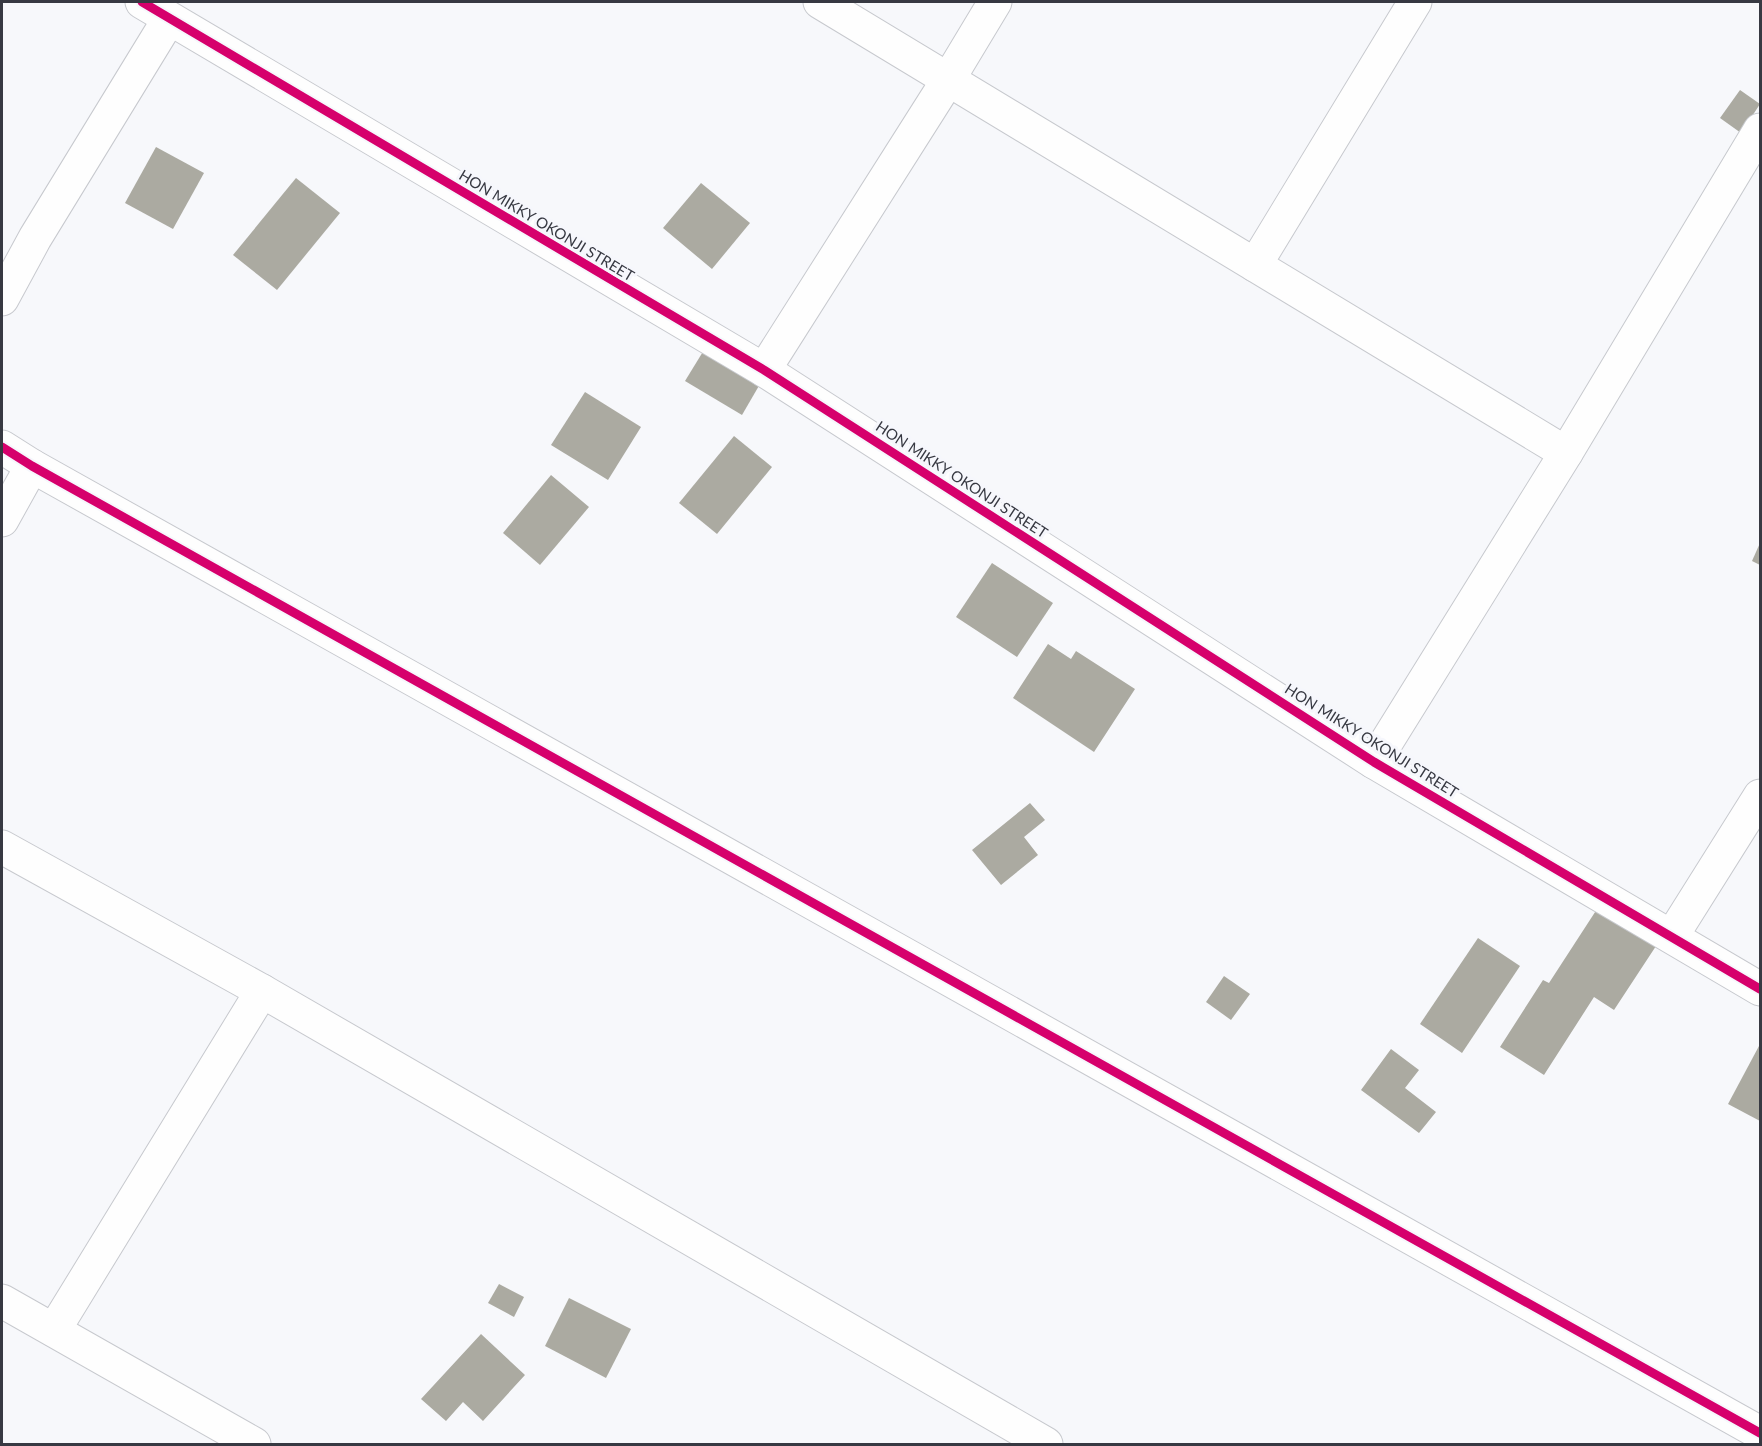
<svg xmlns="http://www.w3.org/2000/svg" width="1762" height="1446" font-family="Lato,sans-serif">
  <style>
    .building { fill: #abaaa1 }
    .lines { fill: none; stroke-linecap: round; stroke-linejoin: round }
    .minor-casing { stroke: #c7c9ce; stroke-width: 35 }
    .minor { stroke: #fefefe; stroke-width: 33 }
    .cycleway-casing { stroke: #f6f7fc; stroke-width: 13 }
    .cycleway { stroke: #d6006c; stroke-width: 9 }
    .labels { text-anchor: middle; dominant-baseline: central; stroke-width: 6; stroke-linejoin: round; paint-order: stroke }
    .street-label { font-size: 15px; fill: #373942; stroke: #f6f7fc }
  </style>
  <rect width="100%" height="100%" fill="#f7f8fb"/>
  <!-- building -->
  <g class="building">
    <path d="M1740,90L1760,104L1741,133L1720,118Z"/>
    <path d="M156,147L204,173L173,229L125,203Z"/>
    <path d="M296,178L340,213L277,290L233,255Z"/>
    <path d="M701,183L750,223L712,269L663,228Z"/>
    <path d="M704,350L760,384L742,415L685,381Z"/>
    <path d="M585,392L641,427L608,480L551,445Z"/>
    <path d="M734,436L772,467L717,534L679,503Z"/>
    <path d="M551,475L589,507L540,565L503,533Z"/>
    <path d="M1760,543V565L1752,561Z"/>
    <path d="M992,563L1053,603L1017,657L956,617Z"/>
    <path d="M1048,644L1071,659L1076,651L1135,689L1094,752L1013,698Z"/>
    <path d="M1030,803L1045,820L1024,837L1038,855L1001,885L972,850Z"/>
    <path d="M1599,906L1658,943L1614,1010L1594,997L1544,1075L1500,1047L1543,980L1549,983Z"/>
    <path d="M1478,938L1520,966L1462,1053L1420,1024Z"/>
    <path d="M1224,976L1250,994L1231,1020L1206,1002Z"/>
    <path d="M1759,1046L1760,1047V1121L1728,1104Z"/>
    <path d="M1391,1049L1419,1070L1405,1088L1436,1112L1419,1133L1361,1090Z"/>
    <path d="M499,1284L524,1297L514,1317L488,1303Z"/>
    <path d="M569,1298L631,1329L606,1378L545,1346Z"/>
    <path d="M481,1334L525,1375L483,1421L463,1402L446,1421L421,1399Z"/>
  </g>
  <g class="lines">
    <!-- minor casing -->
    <g class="minor-casing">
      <g id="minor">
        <path d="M142,2L764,370L1374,762L1760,989"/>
        <path d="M820,2L1566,453"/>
        <path d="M1255,265L1415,2"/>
        <path d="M2,299L35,238L169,19"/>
        <path d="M764,370L948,80L995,2"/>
        <path d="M2,447L32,466L1760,1433"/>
        <path d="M2,520L32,466"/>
        <path d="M1374,762L1566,453L1760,130"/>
        <path d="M2,847L262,991L1046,1444"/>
        <path d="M1672,936L1760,796"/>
        <path d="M2,1301L254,1444"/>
        <path d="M54,1330L262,991"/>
      </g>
    </g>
    <!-- minor -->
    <use href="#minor" class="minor"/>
    <!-- cycleway casing -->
    <g class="cycleway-casing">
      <g id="cycleway">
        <path d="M142,2L764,370L1374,762L1760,989"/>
        <path d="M2,447L32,466L1760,1433"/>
      </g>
    </g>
    <!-- cycleway -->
    <use href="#cycleway" class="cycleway"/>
  </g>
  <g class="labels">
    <!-- street labels -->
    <g class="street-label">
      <text transform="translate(547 225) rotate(31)">HON MIKKY OKONJI STREET</text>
      <text transform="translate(962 479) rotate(33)">HON MIKKY OKONJI STREET</text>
      <text transform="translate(1372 740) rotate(32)">HON MIKKY OKONJI STREET</text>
    </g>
  </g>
  <!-- border -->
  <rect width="1762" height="1446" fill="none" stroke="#373942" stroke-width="6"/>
</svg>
